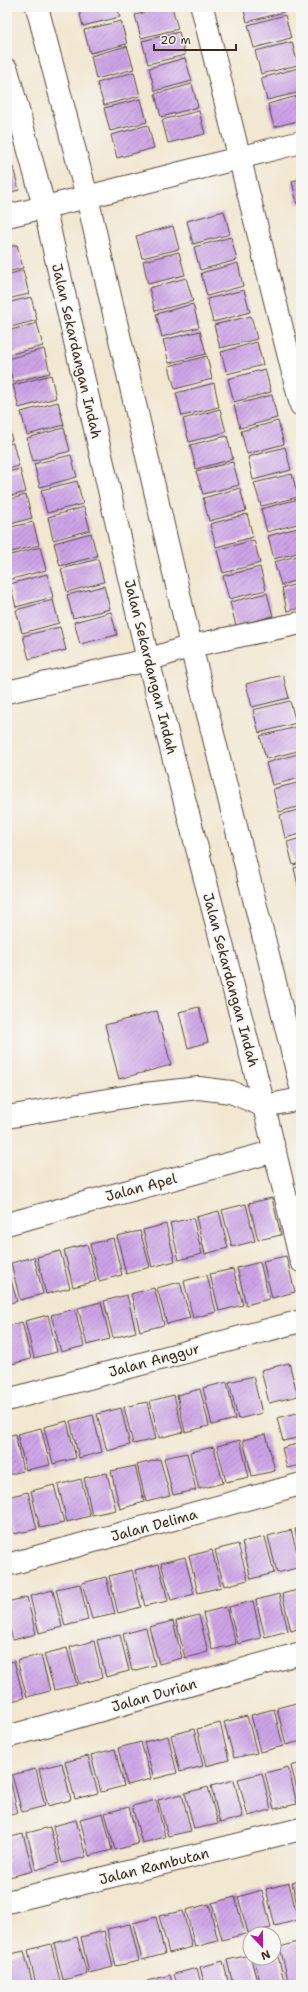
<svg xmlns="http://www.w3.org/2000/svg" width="308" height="1992" font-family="'Shantell Sans',sans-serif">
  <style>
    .building { fill: url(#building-hatch) }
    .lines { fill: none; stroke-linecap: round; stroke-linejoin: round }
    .street-casing { stroke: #564639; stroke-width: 24 }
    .street { stroke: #fff; stroke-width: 22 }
    .labels { text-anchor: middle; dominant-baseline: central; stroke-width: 3; stroke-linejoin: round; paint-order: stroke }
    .street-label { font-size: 14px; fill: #3b2a1e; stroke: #f6f6f2 }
  </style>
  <defs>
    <pattern id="building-hatch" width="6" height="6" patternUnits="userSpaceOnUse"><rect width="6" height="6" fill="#cca3e7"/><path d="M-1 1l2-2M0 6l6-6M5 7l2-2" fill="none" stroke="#a785bb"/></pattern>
  </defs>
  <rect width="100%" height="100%" fill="#f6f6f2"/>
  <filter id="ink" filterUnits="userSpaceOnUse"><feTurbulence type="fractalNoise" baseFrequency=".025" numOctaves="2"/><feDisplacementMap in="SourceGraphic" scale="8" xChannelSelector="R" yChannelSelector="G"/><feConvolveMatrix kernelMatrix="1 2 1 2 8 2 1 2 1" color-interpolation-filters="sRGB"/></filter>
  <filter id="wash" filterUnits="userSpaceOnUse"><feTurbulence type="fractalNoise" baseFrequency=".012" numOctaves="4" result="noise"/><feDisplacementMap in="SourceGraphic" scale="16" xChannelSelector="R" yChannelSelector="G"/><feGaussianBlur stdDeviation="0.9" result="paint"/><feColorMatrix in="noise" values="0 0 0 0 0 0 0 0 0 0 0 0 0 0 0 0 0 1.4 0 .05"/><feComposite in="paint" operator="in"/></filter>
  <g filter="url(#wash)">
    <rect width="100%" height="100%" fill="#f2e7d1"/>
    <g id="blocks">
      <!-- building -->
      <g class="building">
        <path d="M78,7H117L120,17L83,26Z"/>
        <path d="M133,7H152V8L134,12Z"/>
        <path d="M167,7H172L178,29L141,38L135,15Z"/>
        <path d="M243,7H283L284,12L247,22Z"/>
        <path d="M285,15L291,38L254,48L248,25Z"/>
        <path d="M121,21L127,44L90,53L84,30Z"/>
        <path d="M179,32L185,55L148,64L142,41Z"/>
        <path d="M292,42L298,65L261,74L255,51Z"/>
        <path d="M127,46L134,69L96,79L91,56Z"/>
        <path d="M185,58L192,81L155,91L149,68Z"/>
        <path d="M298,68L301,77V92L267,100L261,78Z"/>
        <path d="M134,72L140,96L104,105L97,83Z"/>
        <path d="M192,84L198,107L161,117L155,94Z"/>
        <path d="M301,95V120L274,127L268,104Z"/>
        <path d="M141,99L147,122L110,131L104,108Z"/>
        <path d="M199,111L205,134L168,143L162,120Z"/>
        <path d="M148,125L154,148L117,158L111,135Z"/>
        <path d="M7,146L12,164L7,165Z"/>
        <path d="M13,167L19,190L7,193V168Z"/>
        <path d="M301,179V203L297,204L292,181Z"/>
        <path d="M224,211L230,234L193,244L187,221Z"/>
        <path d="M173,226L179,249L142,258L136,236Z"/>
        <path d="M231,237L237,260L200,270L194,247Z"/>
        <path d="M17,245L23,268L7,272V247Z"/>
        <path d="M179,252L185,275L148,284L143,261Z"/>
        <path d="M238,263L243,286L207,296L201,273Z"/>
        <path d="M23,270L29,294L7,299V275Z"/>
        <path d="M186,278L193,301L155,311L149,288Z"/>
        <path d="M244,290L250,312L213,322L207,299Z"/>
        <path d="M31,297L37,320L7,328V303Z"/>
        <path d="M193,304L199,327L162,337L156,314Z"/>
        <path d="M251,316L257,339L220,348L214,325Z"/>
        <path d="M37,323L43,346L7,355V331Z"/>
        <path d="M200,331L206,354L169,363L163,340Z"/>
        <path d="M257,342L263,365L227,374L221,352Z"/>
        <path d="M44,349L50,373L13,382L7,359Z"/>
        <path d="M207,356L212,379L175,389L169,366Z"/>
        <path d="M265,369L271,392L234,402L228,379Z"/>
        <path d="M51,375L56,398L19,408L13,385Z"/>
        <path d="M214,383L219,407L182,416L176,393Z"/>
        <path d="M272,395L277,418L240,428L234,405Z"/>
        <path d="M58,402L64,425L27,435L21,412Z"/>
        <path d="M220,409L226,432L189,442L183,419Z"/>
        <path d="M278,421L284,444L247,454L241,431Z"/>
        <path d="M7,422L12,440L7,442Z"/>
        <path d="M64,428L70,451L33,461L27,438Z"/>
        <path d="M227,436L233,459L196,469L190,445Z"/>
        <path d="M13,443L19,466L7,469V444Z"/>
        <path d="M285,447L291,470L253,480L248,457Z"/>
        <path d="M71,455L77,477L40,487L34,464Z"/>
        <path d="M233,462L239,485L203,494L196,471Z"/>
        <path d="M20,469L26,492L7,497V472Z"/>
        <path d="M292,474L298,497L261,506L254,483Z"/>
        <path d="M77,481L83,504L47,513L41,490Z"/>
        <path d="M240,488L246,511L209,521L203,498Z"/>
        <path d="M26,495L32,518L7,525V500Z"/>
        <path d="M298,499L301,511V523L267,532L261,509Z"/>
        <path d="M84,507L90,530L53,540L48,517Z"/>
        <path d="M247,514L253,537L216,547L210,524Z"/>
        <path d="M33,522L39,545L7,553V528Z"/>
        <path d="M301,527V552L274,559L268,536Z"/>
        <path d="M91,533L97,556L60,566L54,543Z"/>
        <path d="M254,540L260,563L223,573L217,550Z"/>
        <path d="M40,547L46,570L8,580L7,556Z"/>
        <path d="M301,555V579L281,585L274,562Z"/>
        <path d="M98,559L104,582L67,592L61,569Z"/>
        <path d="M260,567L266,590L229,599L223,576Z"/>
        <path d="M47,574L53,597L16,607L10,584Z"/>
        <path d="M301,583V608L287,611L282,588Z"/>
        <path d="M104,586L110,609L73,618L67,595Z"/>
        <path d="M267,593L273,616L236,626L230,602Z"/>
        <path d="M53,600L59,623L22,633L16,610Z"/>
        <path d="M111,612L117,635L80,644L74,622Z"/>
        <path d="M60,627L66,650L29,659L23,636Z"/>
        <path d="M283,675L289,698L252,707L246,684Z"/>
        <path d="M290,701L296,723L259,733L253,710Z"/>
        <path d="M297,727L301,750L266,759L260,736Z"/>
        <path d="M301,753V778L272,785L266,763Z"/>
        <path d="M301,782V806L279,812L273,789Z"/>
        <path d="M301,809V834L285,838L280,815Z"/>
        <path d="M301,838V863L293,865L287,842Z"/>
        <path d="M301,866V890H299L294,868Z"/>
        <path d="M199,1007L208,1042L188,1048L179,1012Z"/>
        <path d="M157,1011L171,1065L119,1079L105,1025Z"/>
        <path d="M272,1198L281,1235L258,1240L249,1203Z"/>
        <path d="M246,1204L255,1241L232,1247L222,1210Z"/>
        <path d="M219,1211L228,1248L205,1254L196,1217Z"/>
        <path d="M193,1218L202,1254L179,1260L170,1223Z"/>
        <path d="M166,1224L175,1261L152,1267L143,1230Z"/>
        <path d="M140,1231L150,1267L126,1274L117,1236Z"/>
        <path d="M113,1238L122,1275L99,1281L90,1244Z"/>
        <path d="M87,1244L96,1281L73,1287L64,1250Z"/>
        <path d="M60,1251L70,1288L46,1294L37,1257Z"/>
        <path d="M286,1256L295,1292L272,1298L263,1261Z"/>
        <path d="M34,1257L43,1294L20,1300L11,1263Z"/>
        <path d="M260,1262L269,1299L246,1305L237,1268Z"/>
        <path d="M7,1266L17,1301L7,1304Z"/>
        <path d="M233,1269L243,1305L219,1311L210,1274Z"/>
        <path d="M207,1275L216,1312L193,1318L184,1281Z"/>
        <path d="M180,1282L190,1318L167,1324L157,1288Z"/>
        <path d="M154,1288L164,1325L140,1331L131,1294Z"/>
        <path d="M127,1295L136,1332L113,1338L104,1301Z"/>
        <path d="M101,1302L110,1339L87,1345L78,1308Z"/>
        <path d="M75,1309L84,1346L61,1352L51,1315Z"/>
        <path d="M48,1315L57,1352L34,1358L25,1321Z"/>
        <path d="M22,1322L31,1359L8,1365L7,1326Z"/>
        <path d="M289,1363L298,1396L269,1403L261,1370Z"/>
        <path d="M253,1376L262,1413L238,1419L229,1382Z"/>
        <path d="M227,1382L235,1419L212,1425L203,1388Z"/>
        <path d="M200,1389L209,1426L185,1432L177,1395Z"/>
        <path d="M174,1395L183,1432L159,1438L150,1401Z"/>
        <path d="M147,1402L156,1439L133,1444L124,1407Z"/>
        <path d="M121,1408L130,1445L107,1451L97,1414Z"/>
        <path d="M301,1412V1437L283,1441L277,1418Z"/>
        <path d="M93,1415L102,1452L79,1458L70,1421Z"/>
        <path d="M67,1421L76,1458L53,1464L44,1427Z"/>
        <path d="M41,1428L50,1465L26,1470L17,1434Z"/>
        <path d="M15,1434L23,1471L7,1475V1436Z"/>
        <path d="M266,1434L275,1471L252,1476L243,1440Z"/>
        <path d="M240,1440L249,1477L226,1482L217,1446Z"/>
        <path d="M301,1443V1465L287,1468L282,1448Z"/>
        <path d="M214,1447L223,1483L199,1489L190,1452Z"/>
        <path d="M187,1453L196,1490L173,1495L164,1458Z"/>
        <path d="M160,1459L170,1496L146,1502L137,1465Z"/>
        <path d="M135,1466L144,1502L120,1509L111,1471Z"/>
        <path d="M107,1473L116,1510L92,1515L84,1478Z"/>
        <path d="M81,1479L90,1516L67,1522L58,1485Z"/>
        <path d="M54,1485L64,1523L40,1528L31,1491Z"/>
        <path d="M28,1492L37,1529L14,1534L7,1506V1497Z"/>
        <path d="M301,1528V1553H300L295,1529Z"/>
        <path d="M291,1530L301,1567L277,1573L268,1536Z"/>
        <path d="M265,1537L274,1573L251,1579L242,1542Z"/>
        <path d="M238,1544L248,1580L224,1586L215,1550Z"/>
        <path d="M212,1550L221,1587L198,1593L189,1556Z"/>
        <path d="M185,1557L194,1594L171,1600L161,1563Z"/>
        <path d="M159,1564L168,1601L145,1606L135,1570Z"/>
        <path d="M132,1570L141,1607L118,1613L109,1576Z"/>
        <path d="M106,1577L115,1614L92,1619L82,1583Z"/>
        <path d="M80,1584L88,1620L65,1626L56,1589Z"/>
        <path d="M301,1589V1628L291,1631L282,1594Z"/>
        <path d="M53,1590L62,1627L39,1633L30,1596Z"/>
        <path d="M279,1594L288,1631L265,1637L256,1600Z"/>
        <path d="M27,1597L36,1634L13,1640L7,1617V1602Z"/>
        <path d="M253,1601L261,1638L238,1644L229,1607Z"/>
        <path d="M226,1607L236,1644L212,1650L203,1613Z"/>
        <path d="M199,1615L208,1652L185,1658L176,1621Z"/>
        <path d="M173,1621L182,1658L159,1664L149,1627Z"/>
        <path d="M146,1628L155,1665L132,1671L123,1634Z"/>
        <path d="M120,1635L129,1671L106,1677L97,1640Z"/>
        <path d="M94,1641L102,1678L79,1684L70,1647Z"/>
        <path d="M67,1648L77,1685L54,1690L44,1654Z"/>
        <path d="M41,1655L50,1691L27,1697L17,1660Z"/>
        <path d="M14,1661L24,1698L7,1702V1663Z"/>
        <path d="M300,1702L301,1741L286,1745L277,1708Z"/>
        <path d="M274,1709L283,1746L260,1752L251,1715Z"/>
        <path d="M247,1716L257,1753L234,1758L224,1722Z"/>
        <path d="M220,1723L229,1760L206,1766L197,1729Z"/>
        <path d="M194,1729L203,1766L180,1772L171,1735Z"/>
        <path d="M168,1736L177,1773L154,1779L144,1742Z"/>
        <path d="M141,1742L151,1779L127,1785L118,1748Z"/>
        <path d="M115,1749L124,1786L101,1792L91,1755Z"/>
        <path d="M88,1756L98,1793L75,1799L65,1762Z"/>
        <path d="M62,1763L71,1800L48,1806L39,1769Z"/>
        <path d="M301,1763V1802H300L291,1766Z"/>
        <path d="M288,1767L297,1804L274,1809L265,1773Z"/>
        <path d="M36,1769L45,1806L22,1812L12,1775Z"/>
        <path d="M262,1773L271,1810L248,1816L238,1779Z"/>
        <path d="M9,1776L18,1813L7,1816V1777Z"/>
        <path d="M234,1780L243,1817L220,1823L211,1786Z"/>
        <path d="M208,1787L218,1824L194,1829L185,1793Z"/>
        <path d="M182,1794L191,1831L168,1836L158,1800Z"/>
        <path d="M156,1800L165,1837L142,1843L132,1806Z"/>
        <path d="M129,1807L138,1844L115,1850L105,1813Z"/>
        <path d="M103,1813L112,1850L89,1856L80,1819Z"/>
        <path d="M76,1820L86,1857L62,1863L53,1826Z"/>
        <path d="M50,1827L59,1863L36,1870L27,1833Z"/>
        <path d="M23,1834L33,1871L9,1877L7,1867V1838Z"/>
        <path d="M301,1880V1918H300L292,1883Z"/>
        <path d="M289,1883L298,1920L275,1926L266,1889Z"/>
        <path d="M262,1890L271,1928L248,1933L238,1897Z"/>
        <path d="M235,1897L245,1934L222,1940L212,1903Z"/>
        <path d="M209,1904L218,1941L195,1947L186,1910Z"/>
        <path d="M183,1911L192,1947L169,1953L159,1916Z"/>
        <path d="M156,1917L165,1954L142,1960L133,1923Z"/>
        <path d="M130,1924L139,1961L116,1966L107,1929Z"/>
        <path d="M104,1931L113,1967L89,1973L81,1937Z"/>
        <path d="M77,1937L87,1974L63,1980L54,1943Z"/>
        <path d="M301,1941V1981L289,1984L280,1947Z"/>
        <path d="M51,1944L60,1981L36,1985L28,1950Z"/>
        <path d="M276,1948L285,1985H261L254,1958H274V1949Z"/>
        <path d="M24,1951L33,1985H8L7,1955Z"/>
        <path d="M250,1955L258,1985H233L227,1960Z"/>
        <path d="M223,1961L229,1985H205L200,1967Z"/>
        <path d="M197,1968L201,1985H177L174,1974Z"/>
        <path d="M170,1975L173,1985H148L147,1981Z"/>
      </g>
    </g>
  </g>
  <g filter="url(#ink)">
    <use href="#blocks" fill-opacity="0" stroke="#564639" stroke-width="1"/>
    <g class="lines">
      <!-- street casing -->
      <g class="street-casing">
        <g id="street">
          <path d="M37,7L87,197L191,646L301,1087"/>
          <path d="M202,7L301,405"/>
          <path d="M7,70L44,206L148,660L261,1094L301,1261"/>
          <path d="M7,216L87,197L301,142"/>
          <path d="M7,692L148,660L191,646L301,623"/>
          <path d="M7,1117L136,1095L199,1088L231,1092L264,1106L301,1099"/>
          <path d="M7,1224L275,1151"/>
          <path d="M7,1400L301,1321"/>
          <path d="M7,1565L301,1484"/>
          <path d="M7,1737L301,1653"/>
          <path d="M7,1902L301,1829"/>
        </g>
      </g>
      <!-- street -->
      <use href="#street" class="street"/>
    </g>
  </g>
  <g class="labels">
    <!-- street labels -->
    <g class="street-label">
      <text transform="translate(77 351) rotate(77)">Jalan Sekardangan Indah</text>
      <text transform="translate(151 667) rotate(76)">Jalan Sekardangan Indah</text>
      <text transform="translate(231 980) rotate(75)">Jalan Sekardangan Indah</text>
      <text transform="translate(141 1187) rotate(-15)">Jalan Apel</text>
      <text transform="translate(154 1360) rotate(-15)">Jalan Anggur</text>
      <text transform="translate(154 1525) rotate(-15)">Jalan Delima</text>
      <text transform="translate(154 1695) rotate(-16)">Jalan Durian</text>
      <text transform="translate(154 1866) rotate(-14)">Jalan Rambutan</text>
    </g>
  </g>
  <!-- margin -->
  <rect width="308" height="1992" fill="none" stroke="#f6f6f2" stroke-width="24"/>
  <!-- north arrow -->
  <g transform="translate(262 1946) rotate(158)"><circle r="19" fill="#f6f6f2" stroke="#aba49d"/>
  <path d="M0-3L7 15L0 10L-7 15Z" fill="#b5179e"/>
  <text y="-6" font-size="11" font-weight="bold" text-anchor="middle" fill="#3b2a1e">N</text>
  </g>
  <!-- scale -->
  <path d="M154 44v6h82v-6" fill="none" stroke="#3b2a1e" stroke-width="2"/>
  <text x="160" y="44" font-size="12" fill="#3b2a1e" stroke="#f6f6f2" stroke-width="3" paint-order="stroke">20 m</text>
</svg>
